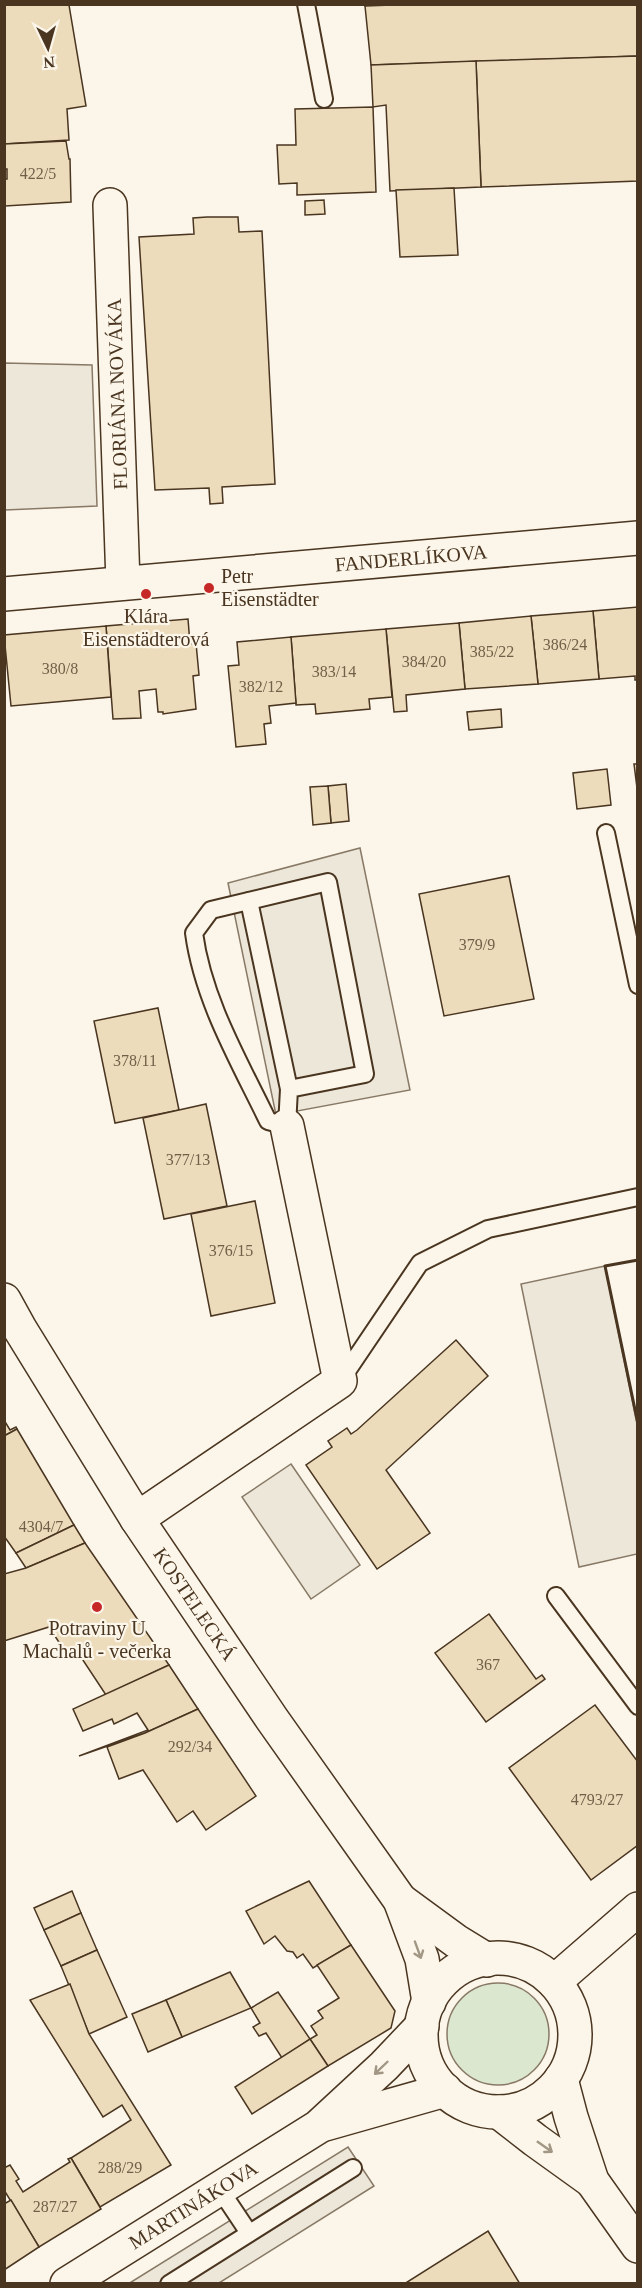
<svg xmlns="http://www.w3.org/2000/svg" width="642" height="2288" font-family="Georgia,serif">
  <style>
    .green { fill: #dce7d0; stroke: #887966; stroke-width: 1.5 }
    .parking { fill: #ede7d9; stroke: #887966; stroke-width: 1.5 }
    .building { fill: #ecdcbc; stroke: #4a3520; stroke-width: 1.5 }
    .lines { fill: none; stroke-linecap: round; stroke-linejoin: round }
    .service-casing { stroke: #4a3520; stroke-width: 20 }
    .minor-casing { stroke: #4a3520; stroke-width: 36 }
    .tertiary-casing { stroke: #4a3520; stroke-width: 36 }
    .service { stroke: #fbf6e9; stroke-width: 16 }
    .minor { stroke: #fbf6e9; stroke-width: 33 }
    .tertiary { stroke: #fbf6e9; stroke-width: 33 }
    .wall { stroke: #4a3520; stroke-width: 3 }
    .oneway { stroke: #a29684 }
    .poi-dot { fill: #c62828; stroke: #fbf6e9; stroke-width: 2 }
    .labels { text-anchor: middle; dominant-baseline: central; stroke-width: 4.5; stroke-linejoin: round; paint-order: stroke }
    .number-label { font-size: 16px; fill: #725f47 }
    .street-label { font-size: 20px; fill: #4a3520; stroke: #fbf6e9 }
    .poi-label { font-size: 20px; fill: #4a3520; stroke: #fbf6e9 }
  </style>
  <rect width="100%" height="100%" fill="#fbf6e9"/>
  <!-- green -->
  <circle class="green" cx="498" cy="2034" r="51"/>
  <!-- parking -->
  <g class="parking">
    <path d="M4,363L92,365L97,506L5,510Z"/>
    <path d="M360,848L410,1090L276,1115L228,883Z"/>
    <path d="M605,1266L637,1424V1554L579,1567L521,1284Z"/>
    <path d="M291,1464L360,1565L311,1599L242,1497Z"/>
    <path d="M348,2147L374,2186L219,2283L128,2284Z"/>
  </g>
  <!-- building -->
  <g class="building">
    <path d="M4,4H74L69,5L86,106L67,109L69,140L4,144Z"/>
    <path d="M365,4H419L365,6Z"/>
    <path d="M419,4H638V56L371,65L365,6Z"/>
    <path d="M638,56V181L481,187L476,61Z"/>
    <path d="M476,61L481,187L390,191L386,105L373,107L371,65Z"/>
    <path d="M373,107L376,192L297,195V183L279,184L277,145H296L295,109Z"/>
    <path d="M66,141L69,159H70L71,202L5,206L4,179H7V169H4V144Z"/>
    <path d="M454,188L458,255L400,257L396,190Z"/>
    <path d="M324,200L325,214L305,215V201Z"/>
    <path d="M207,217H238L239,232L262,231L275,484L222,487L223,503L210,504L209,488L155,490L139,237L194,234L193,218Z"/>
    <path d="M638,607V680H635V676L599,679L593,611Z"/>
    <path d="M593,611L599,679L538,684L531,616Z"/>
    <path d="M531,616L538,684L465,689L459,623Z"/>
    <path d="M188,619L190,644L196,643L199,675L193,676L196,709L163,714V712H158L156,689L139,691L141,718L113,719L106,626Z"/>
    <path d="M459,623L465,689L406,695L407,711L394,712L386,629Z"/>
    <path d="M106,626L111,697L11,706L4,635Z"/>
    <path d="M386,629L392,697L369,699L370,709L316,714L315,704L296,705L291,637Z"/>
    <path d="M291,637L296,703L269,706L271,723L264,724L266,744L236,747L228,666L239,665L237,642Z"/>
    <path d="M501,709L502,727L469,730L467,712Z"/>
    <path d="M634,764H638V796Z"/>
    <path d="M607,769L611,805L577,809L573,773Z"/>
    <path d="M346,784L349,821L331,823L328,786Z"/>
    <path d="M328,786L331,823L313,825L310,787Z"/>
    <path d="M509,876L534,999L444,1016L419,894Z"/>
    <path d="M158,1008L179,1110L115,1123L94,1021Z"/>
    <path d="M206,1104L227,1206L164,1219L143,1118Z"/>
    <path d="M255,1201L275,1303L211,1316L191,1214Z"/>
    <path d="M456,1340L488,1376L386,1470L430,1533L377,1569L306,1465L332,1447L328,1441L347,1428L351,1434L357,1430Z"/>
    <path d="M4,1420L10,1430L16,1427L17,1429L4,1436Z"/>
    <path d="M17,1429L74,1525L16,1553L4,1536V1436Z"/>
    <path d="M74,1525L85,1543L26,1568L16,1553Z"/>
    <path d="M85,1543L169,1665L106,1695L75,1648L66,1653L49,1627L4,1641V1574L26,1568Z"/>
    <path d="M489,1614L536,1679L542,1675L545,1679L486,1722L435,1653Z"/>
    <path d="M169,1665L198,1709L145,1733L79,1756L148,1730L137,1713L114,1724L112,1719L83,1731L73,1709Z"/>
    <path d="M595,1705L638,1762V1845L591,1880L509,1768Z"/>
    <path d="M198,1709L256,1796L206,1830L193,1811L177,1822L143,1770L119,1779L107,1747L145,1733Z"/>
    <path d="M309,1881L351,1945L313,1968L303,1954L297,1958L293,1952L287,1951L275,1936L264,1944L246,1911Z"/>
    <path d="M72,1891L81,1913L44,1930L34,1908Z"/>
    <path d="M81,1913L97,1950L61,1966L44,1930Z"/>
    <path d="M351,1945L395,2011L391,2028L328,2066L310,2039L317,2035L311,2026L323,2018L318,2011L339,1998L317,1965Z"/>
    <path d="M97,1950L127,2017L89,2034L61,1966Z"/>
    <path d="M230,1972L251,2008L182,2037L166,2000Z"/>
    <path d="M70,1984L89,2034L171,2165L100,2207L71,2158L131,2120L122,2105L103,2117L30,2000Z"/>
    <path d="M278,1992L310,2039L282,2058L266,2033L259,2036L253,2027L260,2023L251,2008Z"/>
    <path d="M166,2000L182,2037L148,2052L132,2014Z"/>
    <path d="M310,2039L328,2066L252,2114L235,2087Z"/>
    <path d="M71,2158L101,2209L39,2247L4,2190V2168L10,2165L19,2179L16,2181L23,2192L70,2162L68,2159Z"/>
    <path d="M11,2200L39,2247L4,2270V2204Z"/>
    <path d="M488,2231L520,2284H404Z"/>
  </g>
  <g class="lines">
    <!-- service casing -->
    <g class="service-casing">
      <g id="service">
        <path d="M306,4L324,99"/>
        <path d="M606,833L638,985"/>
        <path d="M328,882L365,1074L289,1089L287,1126L268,1121C239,1061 203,1000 194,933L211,910Z"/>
        <path d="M249,901L289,1089"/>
        <path d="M341,1380L420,1263L488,1229L638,1197"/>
        <path d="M556,1596L638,1706"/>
        <path d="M219,2188L249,2233"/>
        <path d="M169,2284L353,2168"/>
      </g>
    </g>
    <!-- minor casing -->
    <g class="minor-casing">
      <g id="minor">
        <path d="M110,205L123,583"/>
        <path d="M4,594L638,538"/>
        <path d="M137,1519L340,1381L287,1126"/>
        <path d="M554,1982L638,1909"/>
      </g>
    </g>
    <!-- tertiary casing -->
    <g class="tertiary-casing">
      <g id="tertiary">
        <path d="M4,1300L20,1329L137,1519L272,1719L400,1900L422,1959L429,2002"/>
        <path d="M400,1900L456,1941L487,1960"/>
        <circle cx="498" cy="2035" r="77"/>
        <path d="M561,2079L571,2117L592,2181L638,2246"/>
        <path d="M499,2112L535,2140L592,2181"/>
        <path d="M325,2124L445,2090"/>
        <path d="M67,2284L318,2127L384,2066L422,2026"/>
      </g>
    </g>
    <!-- service -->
    <use href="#service" class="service"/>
    <!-- minor -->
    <use href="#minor" class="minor"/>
    <!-- tertiary -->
    <use href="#tertiary" class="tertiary"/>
    <!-- wall -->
    <path class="wall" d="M638,1260L605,1266L638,1424"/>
  </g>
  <!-- one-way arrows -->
  <defs><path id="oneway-shaft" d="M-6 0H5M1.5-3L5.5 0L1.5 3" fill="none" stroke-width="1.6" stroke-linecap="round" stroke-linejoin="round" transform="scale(1.5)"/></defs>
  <g class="oneway">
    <use href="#oneway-shaft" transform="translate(418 1950) rotate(70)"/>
    <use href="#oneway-shaft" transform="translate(381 2068) rotate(136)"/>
    <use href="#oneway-shaft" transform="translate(545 2147) rotate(35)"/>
  </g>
  <!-- markers -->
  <g class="poi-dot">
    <circle cx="209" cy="588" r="6"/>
    <circle cx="146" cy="594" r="6"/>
    <circle cx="97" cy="1607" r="6"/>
  </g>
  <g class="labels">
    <!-- number labels -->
    <g class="number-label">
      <text x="38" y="173">422/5</text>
      <text x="565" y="644">386/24</text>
      <text x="492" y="651">385/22</text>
      <text x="424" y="661">384/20</text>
      <text x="60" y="668">380/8</text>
      <text x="334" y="671">383/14</text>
      <text x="261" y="686">382/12</text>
      <text x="477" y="944">379/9</text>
      <text x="135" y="1060">378/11</text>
      <text x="188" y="1159">377/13</text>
      <text x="231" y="1250">376/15</text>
      <text x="41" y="1526">4304/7</text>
      <text x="488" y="1664">367</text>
      <text x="190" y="1746">292/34</text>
      <text x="597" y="1799">4793/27</text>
      <text x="120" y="2167">288/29</text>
      <text x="55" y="2206">287/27</text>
    </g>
    <!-- street labels -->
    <g class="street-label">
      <text transform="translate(117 394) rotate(-92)">FLORIÁNA NOVÁKA</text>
      <text transform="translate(411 558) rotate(-5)">FANDERLÍKOVA</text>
      <text transform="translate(195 1604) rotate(56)">KOSTELECKÁ</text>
      <text transform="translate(193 2205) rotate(-32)">MARTINÁKOVA</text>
    </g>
    <!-- poi labels -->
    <g class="poi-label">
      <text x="221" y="576" text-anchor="start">Petr<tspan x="221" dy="23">Eisenstädter</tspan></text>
      <text x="146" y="616">Klára<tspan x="146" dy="23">Eisenstädterová</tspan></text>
      <text x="97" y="1628">Potraviny U<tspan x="97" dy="23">Machalů - večerka</tspan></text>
    </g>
  </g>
  <!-- border -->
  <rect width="642" height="2288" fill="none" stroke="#4a3520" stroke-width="12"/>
  <!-- north arrow -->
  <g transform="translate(48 48) rotate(175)" stroke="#fbf6e9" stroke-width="4.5" paint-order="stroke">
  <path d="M0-4.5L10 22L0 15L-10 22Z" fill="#4a3520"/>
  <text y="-9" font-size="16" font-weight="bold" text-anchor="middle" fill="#4a3520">N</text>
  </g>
</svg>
